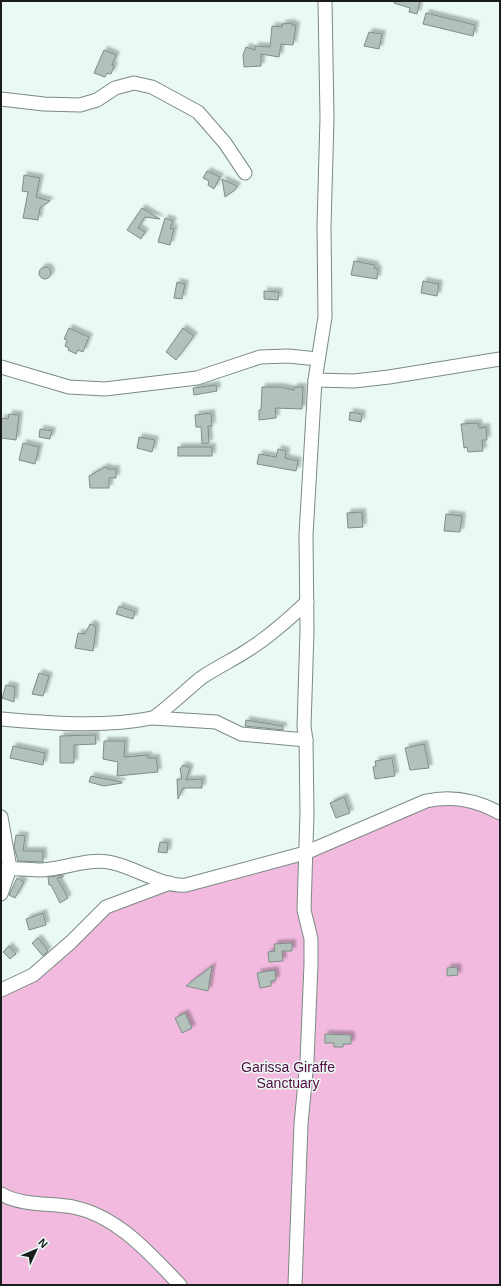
<svg xmlns="http://www.w3.org/2000/svg" width="501" height="1286" font-family="Helvetica,sans-serif">
  <style>
    .green { fill: #f2badf }
    .building { fill: #b2c1ba; stroke: #7f8d87; filter: url(#shadow) }
    .lines { fill: none; stroke-linecap: round; stroke-linejoin: round }
    .minor-casing { stroke: #7b8a83; stroke-width: 15 }
    .minor { stroke: #fff; stroke-width: 13 }
    .labels { text-anchor: middle; dominant-baseline: central; stroke-width: 3; stroke-linejoin: round; paint-order: stroke }
    .park-label { font-size: 14px; fill: #540843; stroke: #eafaf3 }
  </style>
  <defs>
    <filter id="shadow"><feDropShadow dx="3.5" dy="-3.5" stdDeviation="1" flood-color="#0004"/></filter>
  </defs>
  <rect width="100%" height="100%" fill="#eafaf3"/>
  <!-- green -->
  <path class="green" d="M441,798L500,813V1285H1V990L11,986L106,907L305,853Z"/>
  <!-- building -->
  <g class="building">
    <path d="M394,1H420L417,14L409,12L410,8L394,3Z"/>
    <path d="M426,13L475,25L473,36L423,24Z"/>
    <path d="M292,23V25H296L293,45L281,44L279,57L261,54V66L244,67L243,55L246,47L255,50V46L270,47L272,26L282,27V24Z"/>
    <path d="M369,32L382,34L379,49L364,46Z"/>
    <path d="M104,50L116,55L112,65L114,66L111,74L107,73L105,77L94,73Z"/>
    <path d="M207,171L220,177L214,189L208,185L209,181L203,178Z"/>
    <path d="M24,175L40,178L36,197L50,201L40,208L38,220L23,218L28,192L22,191Z"/>
    <path d="M222,179L237,186L235,190L225,197Z"/>
    <path d="M142,208L160,219L145,217L138,228L145,232L141,239L127,230Z"/>
    <path d="M165,218L173,221L170,229L174,228L170,245L158,242Z"/>
    <path d="M354,261L375,265L374,268L378,269L377,279L351,275Z"/>
    <circle cx="45" cy="273" r="6"/>
    <path d="M423,281L439,284L437,296L421,293Z"/>
    <path d="M177,282L185,284L182,299L174,298Z"/>
    <path d="M264,291L279,292L278,300L264,299Z"/>
    <path d="M69,328L89,337L83,352L78,350L76,354L68,350L69,348L65,346L67,340L64,339Z"/>
    <path d="M183,328L194,336L176,360L166,352Z"/>
    <path d="M216,385L217,391L194,395L193,388Z"/>
    <path d="M262,387H280L294,390V387H303L302,409L275,408L276,418L259,420V410H261Z"/>
    <path d="M350,412L362,414L361,422L349,420Z"/>
    <path d="M211,413L212,426H208L209,443L202,444L201,427H196L195,415Z"/>
    <path d="M9,414L19,415L16,440L1,438V418L8,419Z"/>
    <path d="M478,423L479,428L486,427L487,440H482L483,451L468,452L467,447L464,448L461,424Z"/>
    <path d="M40,429L52,431L50,439L39,437Z"/>
    <path d="M139,437L155,440L152,452L137,448Z"/>
    <path d="M23,443L39,447L35,464L19,460Z"/>
    <rect x="178" y="447" width="34" height="9"/>
    <path d="M278,449L286,451L285,458L298,461L296,471L257,464L259,454L276,457Z"/>
    <path d="M105,467L109,469H116V478H109V488H90L89,476Z"/>
    <path d="M362,512L363,527L348,528L347,513Z"/>
    <path d="M446,514L462,516L460,532L444,531Z"/>
    <path d="M119,606L135,612L133,619L116,614Z"/>
    <path d="M90,624L94,625L96,628L93,651L75,648L78,633L85,634Z"/>
    <path d="M39,673L49,676L43,696L32,694Z"/>
    <path d="M6,685L15,687L14,702L2,698Z"/>
    <path d="M246,720L283,726V730L245,726Z"/>
    <path d="M95,735L96,744L74,745V763H60V736Z"/>
    <path d="M104,741H125L124,757L148,755V758H156L158,772L117,776L118,762L103,759Z"/>
    <path d="M424,744L429,768L410,770L405,748Z"/>
    <path d="M13,746L45,753L43,765L10,758Z"/>
    <path d="M392,758L395,776L375,779L373,767L376,766L375,761Z"/>
    <path d="M183,765L190,768L186,780L202,779V788H183L178,799L177,779H182L180,769Z"/>
    <path d="M91,776L122,782V783L104,786L89,782Z"/>
    <path d="M344,797L350,813L336,818L330,803Z"/>
    <path d="M16,835L25,836L23,851H43V862L18,861L14,847Z"/>
    <path d="M160,842L168,843L167,853L158,852Z"/>
    <path d="M63,875V877L57,878L68,898L60,903L51,885H49L48,877Z"/>
    <path d="M17,878L24,882L15,898L9,895Z"/>
    <path d="M43,913L46,925L29,930L26,919Z"/>
    <path d="M38,938L48,951L43,956L32,943Z"/>
    <path d="M292,943V951H282L283,961L269,962L268,952L275,951L274,944Z"/>
    <path d="M9,946L16,954L10,959L3,952Z"/>
    <path d="M212,966L208,991L186,986Z"/>
    <path d="M457,967L458,975L447,976V968Z"/>
    <path d="M275,970L276,980L271,981V986L260,988L257,973Z"/>
    <path d="M185,1013L192,1028L182,1033L175,1018Z"/>
    <path d="M325,1034L351,1035V1044H343V1047H334V1043H325Z"/>
  </g>
  <g class="lines">
    <!-- minor casing -->
    <g class="minor-casing">
      <g id="minor">
        <path d="M1,99L44,104L80,105L97,100L115,88L134,83L152,87L198,112L225,143L245,173"/>
        <path d="M1,367L69,387L105,389L197,378L260,357L288,356L318,359"/>
        <path d="M315,380L354,381L389,377L500,359"/>
        <path d="M153,718L216,722L241,734L306,740"/>
        <path d="M1,719C51,723 102,728 152,718C159,716 192,685 201,678C217,667 235,659 251,648C271,635 289,619 307,602"/>
        <path d="M1,817L10,868L1,894"/>
        <path d="M1,870C14,867 27,870 41,870C66,869 88,857 113,863C136,868 163,887 186,885L305,853L426,801C453,795 476,800 500,813"/>
        <path d="M1,990L33,975L71,942L106,907L170,883"/>
        <path d="M1,1194C22,1206 49,1203 73,1207C118,1216 150,1254 180,1285"/>
        <path d="M295,1285L301,1124L307,1061L311,964V939L304,910L307,813L306,740L304,727L307,631L306,535L315,380L325,317L324,226L327,118L325,1"/>
      </g>
    </g>
    <!-- minor -->
    <use href="#minor" class="minor"/>
  </g>
  <g class="labels">
    <!-- park labels -->
    <g class="park-label">
      <text x="288" y="1067">Garissa Giraffe<tspan x="288" dy="16">Sanctuary</tspan></text>
    </g>
  </g>
  <!-- border -->
  <rect width="501" height="1286" fill="none" stroke="#181d1b" stroke-width="4"/>
  <!-- north arrow -->
  <g transform="translate(36 1250) rotate(46)" stroke="#eafaf3" stroke-width="3" paint-order="stroke">
  <path d="M0-3L7 15L0 10L-7 15Z" fill="#181d1b"/>
  <text y="-6" font-size="11" font-weight="bold" text-anchor="middle" fill="#181d1b">N</text>
  </g>
</svg>
